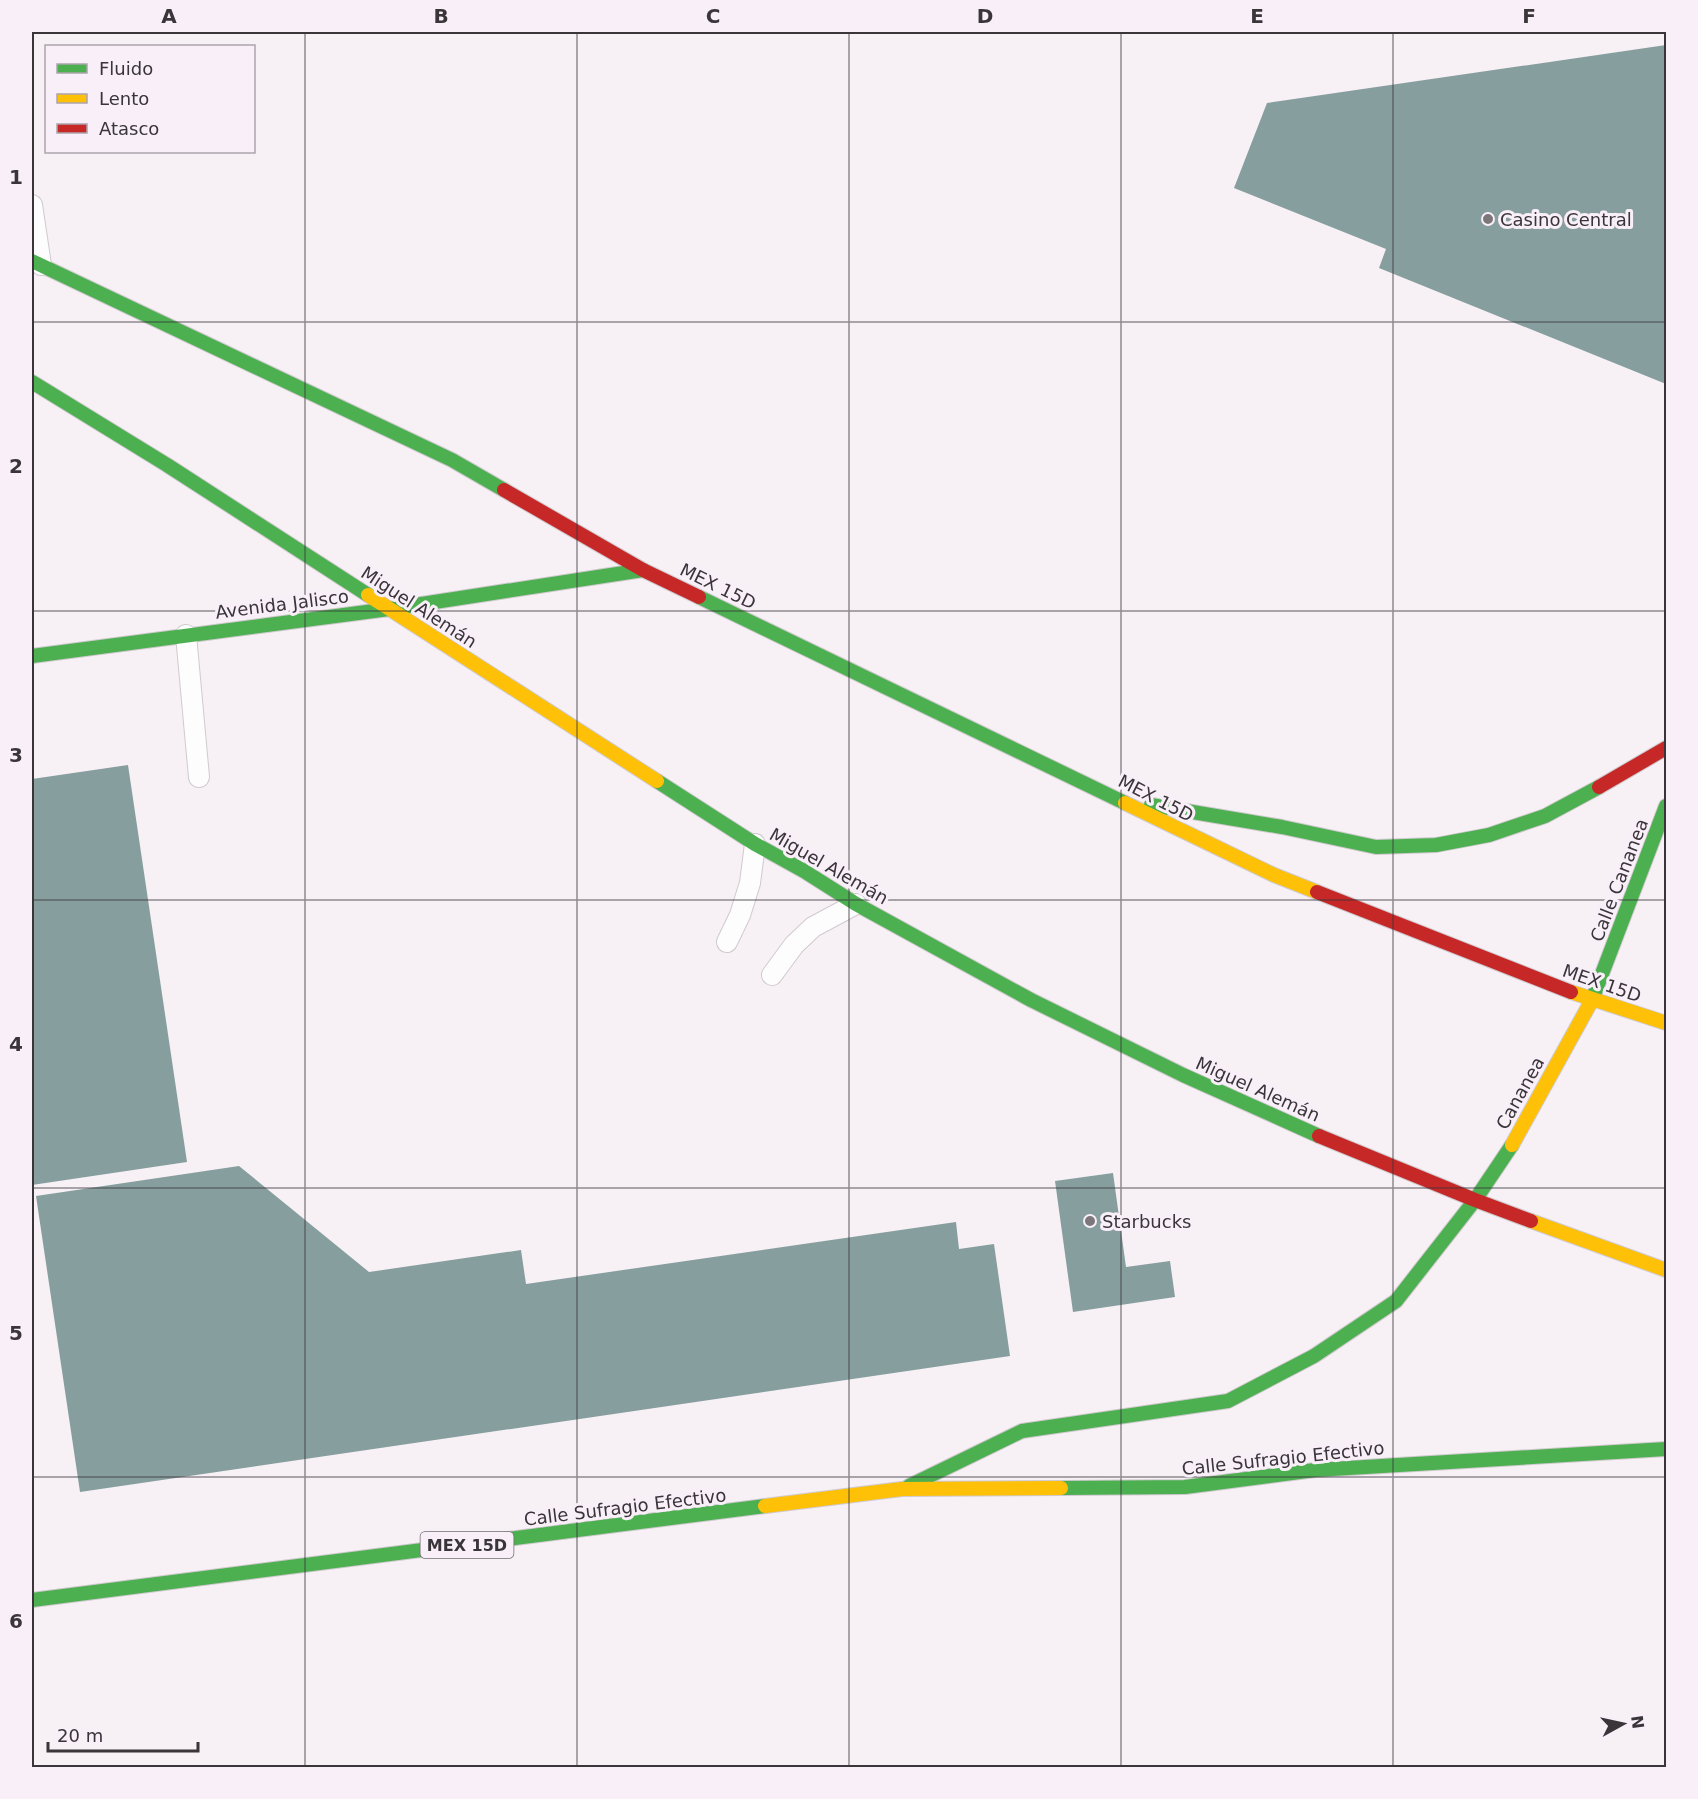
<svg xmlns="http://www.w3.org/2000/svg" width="1698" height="1799" font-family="'DejaVu Sans',sans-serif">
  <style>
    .building { fill: #879e9f }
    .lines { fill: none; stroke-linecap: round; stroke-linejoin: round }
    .lane-casing { stroke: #cfcace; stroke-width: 22 }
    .fast-casing { stroke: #cfcace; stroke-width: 16 }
    .slow-casing { stroke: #cfcace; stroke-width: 16 }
    .jam-casing { stroke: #cfcace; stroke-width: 16 }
    .lane { stroke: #fefdfe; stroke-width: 20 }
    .fast { stroke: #4caf50; stroke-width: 14 }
    .slow { stroke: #ffc107; stroke-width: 14 }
    .jam { stroke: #c62828; stroke-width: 14 }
    .grid { fill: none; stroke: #393539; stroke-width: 1.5; stroke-opacity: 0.55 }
    .poi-dot { fill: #7c777b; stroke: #f9eff8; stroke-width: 2 }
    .labels { text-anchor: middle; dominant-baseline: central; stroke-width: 6; stroke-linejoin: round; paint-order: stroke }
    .shield { fill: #f9eff8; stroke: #736d72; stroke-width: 1.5 }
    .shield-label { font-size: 16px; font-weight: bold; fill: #393539 }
    .poi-label { font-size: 18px; fill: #393539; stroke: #f9eff8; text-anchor: start }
    .street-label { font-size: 18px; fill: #393539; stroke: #f9eff8 }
    .neatline { fill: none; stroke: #393539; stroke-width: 2 }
    .grid-label { font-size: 20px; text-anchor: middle; font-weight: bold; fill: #393539 }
  </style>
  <rect width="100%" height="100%" fill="#f7f1f6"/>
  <!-- building -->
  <g class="building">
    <path d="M1666,45V384L1379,268L1386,249L1234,188L1267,103Z"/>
    <path d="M128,765L187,1162L32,1185V779Z"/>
    <path d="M239,1166L369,1272L521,1250L526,1284L956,1222L959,1249L994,1244L1010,1356L80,1492L36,1196Z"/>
    <path d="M1113,1173L1126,1267L1170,1261L1175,1297L1073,1312L1055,1181Z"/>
  </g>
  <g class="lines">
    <!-- lane casing -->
    <g class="lane-casing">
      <g id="lane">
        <path d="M32,205L41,265"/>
        <path d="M186,635L199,777"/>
        <path d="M727,942L740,915L750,883L755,844"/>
        <path d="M772,975L794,945L813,927L856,904"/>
      </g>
    </g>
    <!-- fast casing -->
    <g class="fast-casing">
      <g id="fast">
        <path d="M32,261L452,460L504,490"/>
        <path d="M32,382L167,465L368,595"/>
        <path d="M699,597L1125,803"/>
        <path d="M32,656L389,609L643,570"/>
        <path d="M657,781L755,844L804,871L856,904L1031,1000L1183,1075L1319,1136"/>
        <path d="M1151,805L1282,827L1376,847L1436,845L1489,835L1545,816L1599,787"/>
        <path d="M1592,1000L1666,806"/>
        <path d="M909,1486L1022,1431L1228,1401L1314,1356L1396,1301L1475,1200L1512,1145"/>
        <path d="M1061,1488L1185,1487L1315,1470L1666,1449"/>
        <path d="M32,1600L765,1506"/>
      </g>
    </g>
    <!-- slow casing -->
    <g class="slow-casing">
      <g id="slow">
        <path d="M368,595L657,781"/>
        <path d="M1125,803L1274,875L1317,892"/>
        <path d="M1571,992L1666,1023"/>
        <path d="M1512,1145L1592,1000"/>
        <path d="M1531,1221L1666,1270"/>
        <path d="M765,1506L902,1489L1061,1488"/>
      </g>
    </g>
    <!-- jam casing -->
    <g class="jam-casing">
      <g id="jam">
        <path d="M504,490L643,570L699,597"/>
        <path d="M1599,787L1666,748"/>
        <path d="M1317,892L1571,992"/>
        <path d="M1319,1136L1475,1200L1531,1221"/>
      </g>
    </g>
    <!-- lane -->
    <use href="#lane" class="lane"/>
    <!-- fast -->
    <use href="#fast" class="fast"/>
    <!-- slow -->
    <use href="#slow" class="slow"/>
    <!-- jam -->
    <use href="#jam" class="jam"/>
  </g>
  <!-- grid -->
  <path class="grid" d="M305,32V1768M577,32V1768M849,32V1768M1121,32V1768M1393,32V1768M32,322H1666M32,611H1666M32,900H1666M32,1188H1666M32,1477H1666"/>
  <!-- markers -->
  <g class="poi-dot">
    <circle cx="1488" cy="219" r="6"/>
    <circle cx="1090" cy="1221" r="6"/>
  </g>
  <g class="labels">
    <!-- shield labels -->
    <rect class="shield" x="420.5" y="1532" width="93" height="26" rx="4.5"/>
    <g class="shield-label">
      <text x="467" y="1545">MEX 15D</text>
    </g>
    <!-- poi labels -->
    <g class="poi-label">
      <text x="1500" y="219">Casino Central</text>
      <text x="1102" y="1221">Starbucks</text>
    </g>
    <!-- street labels -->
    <g class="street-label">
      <text transform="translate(718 586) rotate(26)">MEX 15D</text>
      <text transform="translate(282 604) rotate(-7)">Avenida Jalisco</text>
      <text transform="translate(419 607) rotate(33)">Miguel Alemán</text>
      <text transform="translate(1156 798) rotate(27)">MEX 15D</text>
      <text transform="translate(829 866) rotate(30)">Miguel Alemán</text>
      <text transform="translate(1619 880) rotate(-69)">Calle Cananea</text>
      <text transform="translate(1602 983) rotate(19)">MEX 15D</text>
      <text transform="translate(1258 1089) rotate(24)">Miguel Alemán</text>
      <text transform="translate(1520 1093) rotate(-61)">Cananea</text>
      <text transform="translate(1283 1458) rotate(-6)">Calle Sufragio Efectivo</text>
      <text transform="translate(625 1507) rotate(-7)">Calle Sufragio Efectivo</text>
    </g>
  </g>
  <!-- border -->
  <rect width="1698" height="1799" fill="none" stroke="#f9eff8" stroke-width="66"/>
  <!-- legend -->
  <rect x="45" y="45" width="210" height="108" fill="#f9eff8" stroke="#aca5ac" stroke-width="1.5"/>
  <rect x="57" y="64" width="30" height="9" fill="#4caf50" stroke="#aca5ac" stroke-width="1.5"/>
  <text x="99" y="75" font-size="18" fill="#393539">Fluido</text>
  <rect x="57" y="94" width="30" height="9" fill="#ffc107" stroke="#aca5ac" stroke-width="1.5"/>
  <text x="99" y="105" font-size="18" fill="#393539">Lento</text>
  <rect x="57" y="124" width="30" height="9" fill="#c62828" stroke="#aca5ac" stroke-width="1.5"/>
  <text x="99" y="135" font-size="18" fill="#393539">Atasco</text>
  <!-- north arrow -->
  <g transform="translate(1623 1724) rotate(82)" stroke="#f9eff8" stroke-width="4.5" paint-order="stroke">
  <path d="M0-4.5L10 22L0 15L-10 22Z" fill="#393539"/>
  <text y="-9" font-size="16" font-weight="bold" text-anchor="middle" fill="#393539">N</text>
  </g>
  <!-- scale -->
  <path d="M48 1742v9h150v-9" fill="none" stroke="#393539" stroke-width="3"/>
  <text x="57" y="1742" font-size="18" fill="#393539" stroke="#f9eff8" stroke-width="4.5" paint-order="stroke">20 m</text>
  <rect x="33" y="33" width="1632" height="1733" class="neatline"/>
  <g class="grid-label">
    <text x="169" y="23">A</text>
    <text x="441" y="23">B</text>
    <text x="713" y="23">C</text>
    <text x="985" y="23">D</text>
    <text x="1257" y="23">E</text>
    <text x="1529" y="23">F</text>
    <text x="16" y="184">1</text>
    <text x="16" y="473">2</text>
    <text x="16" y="762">3</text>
    <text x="16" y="1051">4</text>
    <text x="16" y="1340">5</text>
    <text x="16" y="1628">6</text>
  </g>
</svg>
